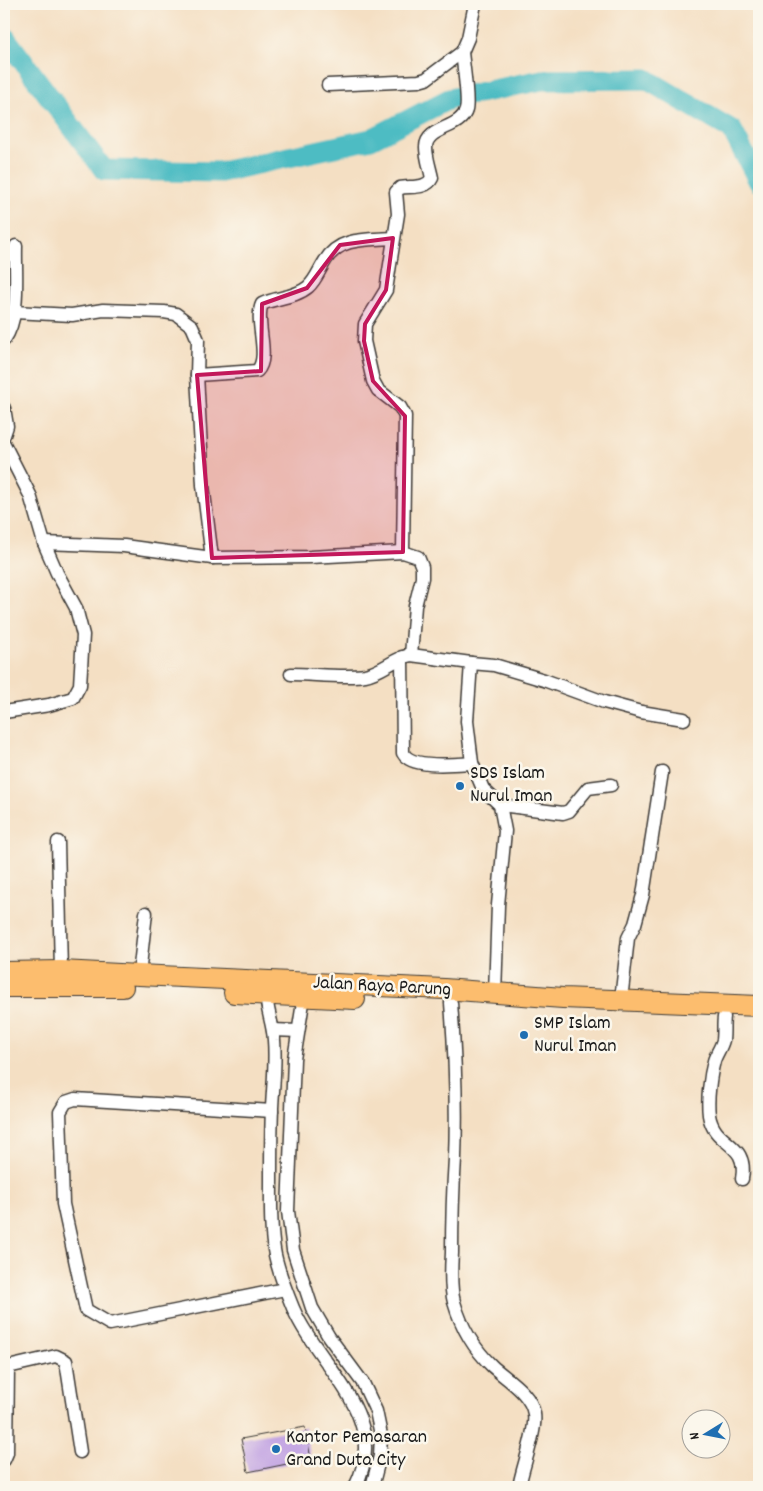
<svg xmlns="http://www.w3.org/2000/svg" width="763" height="1491" font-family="Dekko,sans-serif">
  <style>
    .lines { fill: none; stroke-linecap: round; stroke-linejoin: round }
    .river { stroke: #4ebcc3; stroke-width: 21 }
    .building { fill: #bb9ae1 }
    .minor-casing { stroke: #3c3935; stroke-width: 15 }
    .trunk-casing { stroke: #3c3935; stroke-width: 22 }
    .minor { stroke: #fff; stroke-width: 12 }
    .trunk { stroke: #fcbd6e; stroke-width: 20 }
    .marked { fill: #c2185b; fill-opacity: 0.2; stroke: #c2185b; stroke-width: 4; stroke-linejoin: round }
    .poi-dot { fill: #1f6fb2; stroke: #fbf7ec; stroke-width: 2 }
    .labels { text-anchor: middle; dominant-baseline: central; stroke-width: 5; stroke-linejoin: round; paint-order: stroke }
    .poi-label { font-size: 20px; fill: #1c1c1c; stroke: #fbf7ec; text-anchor: start }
    .street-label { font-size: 20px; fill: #1c1c1c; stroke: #fbf7ec }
  </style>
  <rect width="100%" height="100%" fill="#fbf7ec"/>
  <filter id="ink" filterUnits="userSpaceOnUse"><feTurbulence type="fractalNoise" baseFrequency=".02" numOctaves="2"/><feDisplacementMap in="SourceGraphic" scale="10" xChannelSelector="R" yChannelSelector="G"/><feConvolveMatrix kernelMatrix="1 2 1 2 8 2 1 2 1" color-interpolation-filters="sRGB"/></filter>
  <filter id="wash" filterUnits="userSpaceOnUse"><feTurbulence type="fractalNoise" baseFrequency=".0096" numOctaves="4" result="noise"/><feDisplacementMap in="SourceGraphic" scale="20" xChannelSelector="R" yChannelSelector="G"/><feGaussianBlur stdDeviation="1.12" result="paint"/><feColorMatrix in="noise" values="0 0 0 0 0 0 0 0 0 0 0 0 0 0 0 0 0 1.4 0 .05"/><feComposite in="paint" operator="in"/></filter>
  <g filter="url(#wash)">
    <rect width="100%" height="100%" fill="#f4dfc3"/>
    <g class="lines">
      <!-- river -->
      <path class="river" d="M4,36L104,170L221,172L371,139L449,99L542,80L646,79L732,130L759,182"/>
    </g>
    <g id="blocks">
      <!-- building -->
      <path class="building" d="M305,1427L311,1459L248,1472L241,1439Z"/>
    </g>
  </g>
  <g filter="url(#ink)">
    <use href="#blocks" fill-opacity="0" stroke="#3c3935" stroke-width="1"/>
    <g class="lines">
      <!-- minor casing -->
      <g class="minor-casing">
        <g id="minor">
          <path d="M328,85L419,81L426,79L462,52L468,38L475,4"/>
          <path d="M14,312L72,315L103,310L164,312L176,314L192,326L198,340L197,375L203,485L212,558L310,557L403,552L418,557L422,567V578L415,606L411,655"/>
          <path d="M4,340C21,316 15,274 16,246"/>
          <path d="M197,375L257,371C271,357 254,321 262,304C276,297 295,298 308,287C316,280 319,270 325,261C340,236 368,240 393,238"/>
          <path d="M4,408L7,426L4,435"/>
          <path d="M4,444L30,495L44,543L57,573L76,608L83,635L80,685L73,698L49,705L4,712"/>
          <path d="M44,543L124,546L212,558"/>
          <path d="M403,552L405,416L400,407L378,390L373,381L364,341L365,324L386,290L398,214L396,192L400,188C411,186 427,189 432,178C430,168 426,157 426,147C426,127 461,129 466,110C469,101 463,63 462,52"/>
          <path d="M402,657L403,753C411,769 456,764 472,763"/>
          <path d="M471,663L494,665L544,680L604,702L641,712L684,719"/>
          <path d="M291,674C312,674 345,678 365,675C382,672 394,658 411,655L471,663L467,721L472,763L483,789L500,805L505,831L498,905L495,994"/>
          <path d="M500,805L563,813L569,811L588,788L611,785"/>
          <path d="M58,842L61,971"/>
          <path d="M139,975L146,913"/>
          <path d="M266,988C265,1007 273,1022 274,1040C276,1062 273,1086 272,1108C271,1132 271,1156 271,1180C271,1204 270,1231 275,1255C279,1273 286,1291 293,1308C318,1367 392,1416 355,1487"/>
          <path d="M305,990L294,1059L288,1211L293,1250L312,1308L329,1337L363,1383L376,1411L381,1435L380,1456L372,1487"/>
          <path d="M621,1000L628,938L635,924L643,895L662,772"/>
          <path d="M451,1003C455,1054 457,1106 455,1158C453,1189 452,1221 452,1253C451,1268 450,1287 454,1302C461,1326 474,1349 492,1366C506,1379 531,1393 534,1414C537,1430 522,1468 519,1487"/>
          <path d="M724,1017C723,1024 724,1033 723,1040C721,1048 716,1054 714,1061C710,1076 707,1100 709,1115C714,1147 749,1141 742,1179"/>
          <path d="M273,1030L298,1031"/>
          <path d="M272,1111L75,1099L66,1102L60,1112L63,1204L86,1310L110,1324L285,1289"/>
          <path d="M4,1460L7,1453L8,1367L56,1356L66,1361L80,1452"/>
        </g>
      </g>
      <!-- trunk casing -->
      <g class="trunk-casing">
        <g id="trunk">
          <path d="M4,972L61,971L139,975L444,989L563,998L759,1006"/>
          <path d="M4,987H123"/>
          <path d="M234,993L355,999"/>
        </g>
      </g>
      <!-- minor -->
      <use href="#minor" class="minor"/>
      <!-- trunk -->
      <use href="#trunk" class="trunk"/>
    </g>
  </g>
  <!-- marked area -->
  <path class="marked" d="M393,238L386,290L365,324L364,341L373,381L405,416L403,552L212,558L197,375L261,371L262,304L307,288L340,245Z"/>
  <!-- markers -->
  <g class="poi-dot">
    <circle cx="460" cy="786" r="5"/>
    <circle cx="524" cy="1035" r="5"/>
    <circle cx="276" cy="1449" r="5"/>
  </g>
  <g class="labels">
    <!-- poi labels -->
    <g class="poi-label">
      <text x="470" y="774">SDS Islam<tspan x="470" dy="23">Nurul Iman</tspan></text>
      <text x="534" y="1024">SMP Islam<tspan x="534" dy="23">Nurul Iman</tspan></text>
      <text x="286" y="1438">Kantor Pemasaran<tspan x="286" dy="23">Grand Duta City</tspan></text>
    </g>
    <!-- street labels -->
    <g class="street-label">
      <text transform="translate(382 987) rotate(3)">Jalan Raya Parung</text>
    </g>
  </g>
  <!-- margin -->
  <rect width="763" height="1491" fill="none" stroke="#fbf7ec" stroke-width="20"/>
  <!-- north arrow -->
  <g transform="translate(706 1434) rotate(260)"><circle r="24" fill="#fbf7ec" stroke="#a29f99"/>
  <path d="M0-4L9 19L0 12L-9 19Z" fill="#1f6fb2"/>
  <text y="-8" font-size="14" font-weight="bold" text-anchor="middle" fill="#1c1c1c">N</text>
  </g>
</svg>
